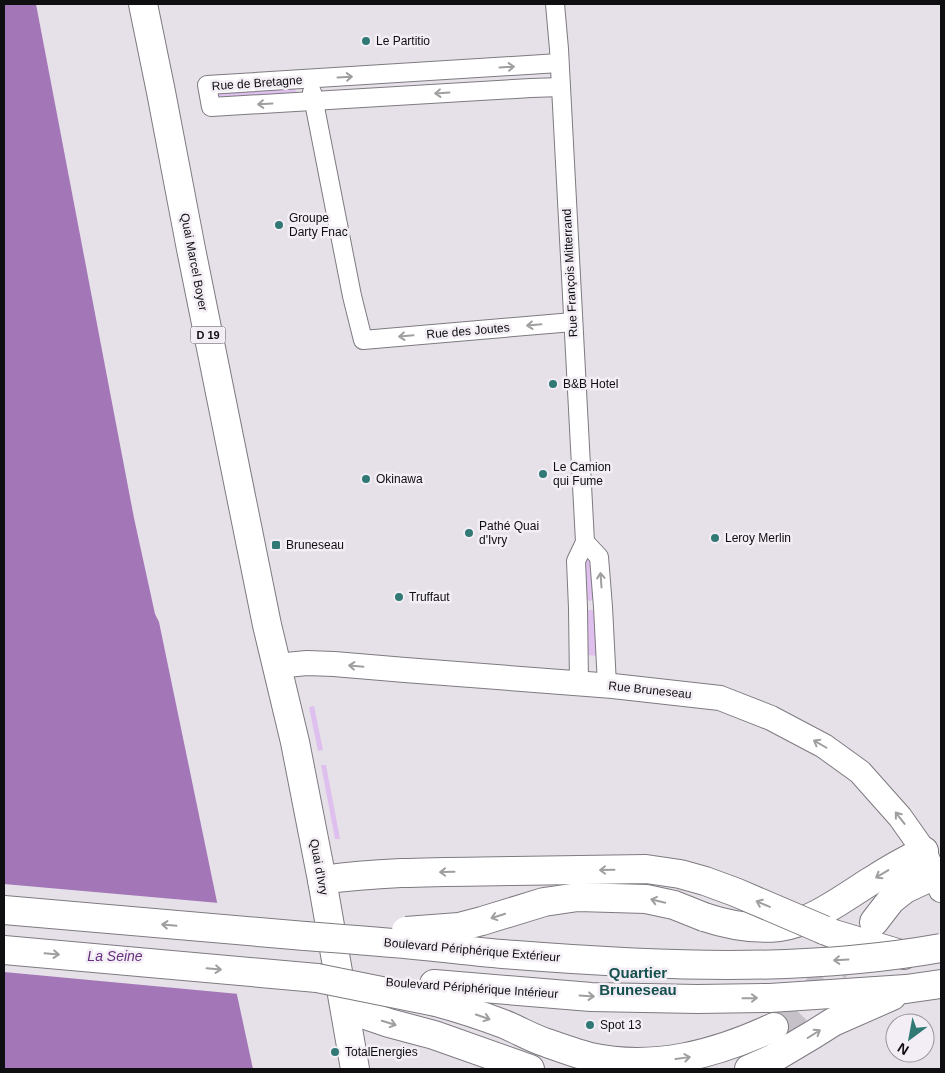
<svg xmlns="http://www.w3.org/2000/svg" width="945" height="1073" font-family="Arial,sans-serif">
  <style>
    .green { fill: #debfed }
    .water { fill: #a377b7 }
    .pier { fill: #e6e1e8 }
    .lines { fill: none; stroke-linecap: round; stroke-linejoin: round }
    .trunk-tunnel { stroke: #c6c1c8; stroke-width: 28; stroke-dasharray: 28 14; stroke-linecap: butt }
    .minor-casing { stroke: #7e7a80; stroke-width: 20 }
    .secondary-casing { stroke: #7e7a80; stroke-width: 26 }
    .primary-casing { stroke: #7e7a80; stroke-width: 30 }
    .trunk-casing { stroke: #7e7a80; stroke-width: 30 }
    .minor { stroke: #fff; stroke-width: 18 }
    .secondary { stroke: #fff; stroke-width: 24 }
    .primary { stroke: #fff; stroke-width: 28 }
    .trunk { stroke: #fff; stroke-width: 28 }
    .trunk-bridge-casing { stroke: #7e7a80; stroke-width: 30; stroke-linecap: butt }
    .trunk-bridge { stroke: #fff; stroke-width: 28 }
    .oneway { stroke: #9f9f9f }
    .poi-dot { fill: #307975; stroke: #f3eef5; stroke-width: 2 }
    .labels { text-anchor: middle; dominant-baseline: central; stroke-width: 5; stroke-linejoin: round; paint-order: stroke }
    .shield { fill: #f3eef5; stroke: #535155; stroke-width: 1 }
    .shield-label { font-size: 11px; font-weight: bold; fill: #0f0e10 }
    .poi-label { font-size: 12px; fill: #0f0e10; stroke: #f3eef5; text-anchor: start }
    .street-label { font-size: 12px; fill: #0f0e10; stroke: #f3eef5 }
    .water-label { font-size: 14px; font-style: italic; fill: #672f7e; stroke: #f3eef5 }
    .quarter-label { font-size: 15px; font-weight: bold; fill: #14504e; stroke: #f3eef5 }
  </style>
  <rect width="100%" height="100%" fill="#e6e1e8"/>
  <!-- green -->
  <g class="green">
    <path d="M293,85L298,95L216,101L217,89Z"/>
    <path d="M586,558H589L592,560L595,598L590,601L584,599L583,560Z"/>
    <path d="M589,610H592L595,612L598,656L587,655V654L586,611Z"/>
    <path d="M314,706L323,750L318,751L309,707Z"/>
    <path d="M321,765H326L340,839H335Z"/>
  </g>
  <!-- water -->
  <path class="water" d="M4,4H36L134,518L155,614L159,622L217,902L253,1069H4Z"/>
  <!-- pier -->
  <path class="pier" d="M4,884L219,903L239,994L4,972Z"/>
  <g class="lines">
    <!-- trunk-tunnel -->
    <path class="trunk-tunnel" d="M774,1027L792,1015L825,980L853,947"/>
    <!-- minor casing -->
    <g class="minor-casing">
      <g id="minor">
        <path d="M555,4L559,49L585,542L576,561L578,608L579,683"/>
        <path d="M559,63L207,85L211,107L531,88L561,87"/>
        <path d="M312,92L352,296L363,340L573,322"/>
        <path d="M585,542L599,557L603,607L607,685"/>
      </g>
    </g>
    <!-- secondary casing -->
    <g class="secondary-casing">
      <path id="secondary" d="M276,666L307,663L334,664L405,670L613,686L720,698L771,718L824,746L860,772L900,817L924,851L941,890"/>
    </g>
    <!-- primary casing -->
    <g class="primary-casing">
      <path id="primary" d="M143,4L161,92L191,249L267,625L295,742L322,880L355,1069"/>
    </g>
    <!-- trunk casing -->
    <g class="trunk-casing">
      <g id="trunk">
        <path d="M322,880C385,871 449,872 513,871"/>
        <path d="M4,910L305,936"/>
        <path d="M704,917C728,925 753,930 779,927C810,924 845,897 871,881C888,870 906,860 924,851"/>
        <path d="M874,922L891,900L905,889L935,875"/>
        <path d="M824,930L834,934L904,955"/>
        <path d="M4,950L317,978"/>
        <path d="M434,984L591,997L697,999L770,998L906,989L941,984"/>
        <path d="M436,1002C458,1008 480,1015 501,1023C517,1029 531,1038 547,1043C561,1048 575,1053 590,1057C654,1071 716,1054 774,1027"/>
        <path d="M345,1008L389,1023L434,1035L530,1069"/>
        <path d="M749,1069L772,1059L814,1034L833,1022L892,996"/>
      </g>
    </g>
    <!-- minor -->
    <use href="#minor" class="minor"/>
    <!-- secondary -->
    <use href="#secondary" class="secondary"/>
    <!-- primary -->
    <use href="#primary" class="primary"/>
    <!-- trunk -->
    <use href="#trunk" class="trunk"/>
    <!-- trunk-bridge casing -->
    <g class="trunk-bridge-casing">
      <g id="trunk-bridge">
        <path d="M513,871L646,869L680,874L705,881L735,892L824,930"/>
        <path d="M406,931L459,927L482,921L544,902L578,897L646,899L674,905L704,917"/>
        <path d="M305,936C345,939 385,942 425,946C455,949 485,953 516,955C657,966 801,973 941,948"/>
        <path d="M317,978L436,1002"/>
      </g>
    </g>
    <!-- trunk-bridge -->
    <use href="#trunk-bridge" class="trunk-bridge"/>
  </g>
  <!-- one-way arrows -->
  <defs><path id="oneway-shaft" d="M-6 0H5M1.5-3L5.5 0L1.5 3" fill="none" stroke-width="1.6" stroke-linecap="round" stroke-linejoin="round" transform="scale(1.25)"/></defs>
  <g class="oneway">
    <use href="#oneway-shaft" transform="translate(507 67) rotate(-3)"/>
    <use href="#oneway-shaft" transform="translate(345 77) rotate(-3)"/>
    <use href="#oneway-shaft" transform="translate(442 93) rotate(176)"/>
    <use href="#oneway-shaft" transform="translate(265 104) rotate(177)"/>
    <use href="#oneway-shaft" transform="translate(534 325) rotate(175)"/>
    <use href="#oneway-shaft" transform="translate(406 336) rotate(175)"/>
    <use href="#oneway-shaft" transform="translate(601 580) rotate(-94)"/>
    <use href="#oneway-shaft" transform="translate(356 666) rotate(-175)"/>
    <use href="#oneway-shaft" transform="translate(820 744) rotate(-150)"/>
    <use href="#oneway-shaft" transform="translate(900 818) rotate(-128)"/>
    <use href="#oneway-shaft" transform="translate(607 870) rotate(179)"/>
    <use href="#oneway-shaft" transform="translate(447 872) rotate(179)"/>
    <use href="#oneway-shaft" transform="translate(882 874) rotate(149)"/>
    <use href="#oneway-shaft" transform="translate(658 901) rotate(-167)"/>
    <use href="#oneway-shaft" transform="translate(763 904) rotate(-157)"/>
    <use href="#oneway-shaft" transform="translate(498 916) rotate(162)"/>
    <use href="#oneway-shaft" transform="translate(169 925) rotate(-175)"/>
    <use href="#oneway-shaft" transform="translate(52 954) rotate(5)"/>
    <use href="#oneway-shaft" transform="translate(841 960) rotate(177)"/>
    <use href="#oneway-shaft" transform="translate(214 969) rotate(5)"/>
    <use href="#oneway-shaft" transform="translate(587 996) rotate(4)"/>
    <use href="#oneway-shaft" transform="translate(750 998) rotate(-1)"/>
    <use href="#oneway-shaft" transform="translate(483 1017) rotate(19)"/>
    <use href="#oneway-shaft" transform="translate(389 1023) rotate(17)"/>
    <use href="#oneway-shaft" transform="translate(814 1034) rotate(-32)"/>
    <use href="#oneway-shaft" transform="translate(683 1058) rotate(-8)"/>
  </g>
  <!-- markers -->
  <g class="poi-dot">
    <circle cx="366" cy="41" r="5"/>
    <circle cx="279" cy="225" r="5"/>
    <circle cx="553" cy="384" r="5"/>
    <circle cx="543" cy="474" r="5"/>
    <circle cx="366" cy="479" r="5"/>
    <circle cx="469" cy="533" r="5"/>
    <circle cx="715" cy="538" r="5"/>
    <rect x="271" y="540" width="10" height="10" rx="2.5"/>
    <circle cx="399" cy="597" r="5"/>
    <circle cx="590" cy="1025" r="5"/>
    <circle cx="335" cy="1052" r="5"/>
  </g>
  <g class="labels">
    <!-- shield labels -->
    <rect class="shield" x="190.5" y="326.5" width="35" height="17" rx="4"/>
    <g class="shield-label">
      <text x="208" y="335">D 19</text>
    </g>
    <!-- poi labels -->
    <g class="poi-label">
      <text x="376" y="41">Le Partitio</text>
      <text x="289" y="218">Groupe<tspan x="289" dy="14">Darty Fnac</tspan></text>
      <text x="563" y="384">B&amp;B Hotel</text>
      <text x="553" y="467">Le Camion<tspan x="553" dy="14">qui Fume</tspan></text>
      <text x="376" y="479">Okinawa</text>
      <text x="479" y="526">Pathé Quai<tspan x="479" dy="14">d'Ivry</tspan></text>
      <text x="725" y="538">Leroy Merlin</text>
      <text x="286" y="545">Bruneseau</text>
      <text x="409" y="597">Truffaut</text>
      <text x="600" y="1025">Spot 13</text>
      <text x="345" y="1052">TotalEnergies</text>
    </g>
    <!-- street labels -->
    <g class="street-label">
      <text transform="translate(257 83) rotate(-4)">Rue de Bretagne</text>
      <text transform="translate(194 262) rotate(79)">Quai Marcel Boyer</text>
      <text transform="translate(570 273) rotate(-93)">Rue François Mitterrand</text>
      <text transform="translate(468 331) rotate(-5)">Rue des Joutes</text>
      <text transform="translate(650 690) rotate(6)">Rue Bruneseau</text>
      <text transform="translate(319 867) rotate(79)">Quai d'Ivry</text>
      <text transform="translate(472 950) rotate(5)">Boulevard Périphérique Extérieur</text>
      <text transform="translate(472 988) rotate(4)">Boulevard Périphérique Intérieur</text>
    </g>
    <!-- water labels -->
    <g class="water-label">
      <text x="115" y="956">La Seine</text>
    </g>
    <!-- quarter labels -->
    <g class="quarter-label">
      <text x="638" y="972">Quartier<tspan x="638" dy="17">Bruneseau</tspan></text>
    </g>
  </g>
  <!-- border -->
  <rect width="945" height="1073" fill="none" stroke="#0f0e10" stroke-width="10"/>
  <!-- north arrow -->
  <g transform="translate(910 1038) rotate(212)"><circle r="24" fill="#f3eef5" stroke="#989499"/>
  <path d="M0-4L9 19L0 12L-9 19Z" fill="#307975"/>
  <text y="-8" font-size="14" font-weight="bold" text-anchor="middle" fill="#0f0e10">N</text>
  </g>
</svg>
